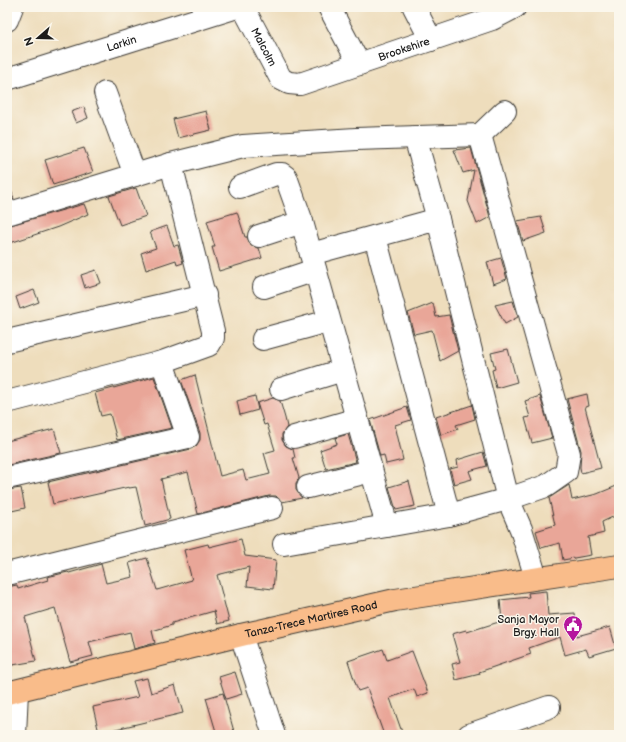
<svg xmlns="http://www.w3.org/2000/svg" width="626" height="742" font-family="'Balsamiq Sans',sans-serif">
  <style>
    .building { fill: #e9a698 }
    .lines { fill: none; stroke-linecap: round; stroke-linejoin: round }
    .minor-casing { stroke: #3c3934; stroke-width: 24 }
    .major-casing { stroke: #3c3934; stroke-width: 24 }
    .minor { stroke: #fff; stroke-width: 22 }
    .major { stroke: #f9bc8a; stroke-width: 22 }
    .labels { text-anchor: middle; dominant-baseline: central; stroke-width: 3; stroke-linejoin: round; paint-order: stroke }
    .street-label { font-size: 11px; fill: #1c1c1c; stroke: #fbf7ec }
    .poi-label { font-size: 11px; fill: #1c1c1c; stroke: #fbf7ec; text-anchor: end }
  </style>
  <rect width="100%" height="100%" fill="#fbf7ec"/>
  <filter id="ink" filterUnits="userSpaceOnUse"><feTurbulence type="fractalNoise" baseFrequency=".025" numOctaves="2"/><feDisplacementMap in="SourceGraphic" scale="8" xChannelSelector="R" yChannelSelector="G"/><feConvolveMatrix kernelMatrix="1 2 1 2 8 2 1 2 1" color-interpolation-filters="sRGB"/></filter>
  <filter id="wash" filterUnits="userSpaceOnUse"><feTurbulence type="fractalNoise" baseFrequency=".012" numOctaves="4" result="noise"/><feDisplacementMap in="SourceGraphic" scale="16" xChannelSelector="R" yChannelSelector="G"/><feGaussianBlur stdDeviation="0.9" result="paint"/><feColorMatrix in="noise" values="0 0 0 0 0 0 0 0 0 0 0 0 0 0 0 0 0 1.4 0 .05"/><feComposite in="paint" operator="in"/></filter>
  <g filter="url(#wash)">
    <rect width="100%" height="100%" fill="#eeddbc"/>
    <g id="blocks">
      <!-- building -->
      <g class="building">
        <path d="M84,107L88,118L76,123L71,112Z"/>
        <path d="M206,111L211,130L178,138L173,119Z"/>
        <path d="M84,148L93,172L53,185L45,160Z"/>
        <path d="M471,148L490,217L477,224L468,201L474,170L463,173L454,150Z"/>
        <path d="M7,184H9L14,199L7,201Z"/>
        <path d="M136,188L146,216L120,225L109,196Z"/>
        <path d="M84,204L88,214L58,227L7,244V226Z"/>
        <path d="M237,212L245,237H247L251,246L259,248L262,258L219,271L212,247H215L207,221Z"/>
        <path d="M541,217L546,233L523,241L517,221Z"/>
        <path d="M167,226L174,246L178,245L183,263L177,265L176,260L146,270L141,253L156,248L150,232Z"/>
        <path d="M501,258L507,279L493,284L487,262Z"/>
        <path d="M96,270L101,283L85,288L81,275Z"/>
        <path d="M34,290L39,302L20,309L16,297Z"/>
        <path d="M513,301L518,317L505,324L495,305Z"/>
        <path d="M433,303L436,317L449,315L458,351L440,361L432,330L414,334L408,313Z"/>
        <path d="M508,349L517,382L496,388L492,370L495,369L491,353Z"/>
        <path d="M195,375L220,476L243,470L246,480L270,474L264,453L275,450L267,424L264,425L257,403L273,398L280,401L285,418L287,427L282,434V440L286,446L293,449L295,458H293L299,478L296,483V490L302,498L282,502L276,496H269L198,514L188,472L161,479L170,519L145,526L136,487L129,488V487L53,504L48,482L191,449L196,446L200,440V433L181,380Z"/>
        <path d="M154,377L172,428L117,440L110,414L101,416L95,393Z"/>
        <path d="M587,394L589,406L585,407L601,468L581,473L580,467L581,451L567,399Z"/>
        <path d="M255,396L258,410L240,415L237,401Z"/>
        <path d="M540,396L552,438L532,443L525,418L530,417L525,401Z"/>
        <path d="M472,405L475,419L456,425L458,429L441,435L436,417Z"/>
        <path d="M407,407L411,420L395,425L403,460L386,464L384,455L380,456L370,420Z"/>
        <path d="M54,429L61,453L8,465L7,441Z"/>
        <path d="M348,434L356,462L326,469L320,450L337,444L335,438Z"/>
        <path d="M483,452L487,466L469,471L472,479L454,484L450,469L458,467L457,460Z"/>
        <path d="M409,481L415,506L396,510L389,487Z"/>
        <path d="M569,485L572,500L597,494L619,485V514L602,522L604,533L588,537L591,555L563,560L560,543L541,548L536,531L555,525L549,498Z"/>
        <path d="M21,488L25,508L7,512V490Z"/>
        <path d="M241,539L245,556L276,560L273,589L247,586L249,567L217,575L229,621L217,624L214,611L172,623V625L152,631L155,643L134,649L130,632L89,642L93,656L70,662L55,608L25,617L36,661L7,666V587L17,585L18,589L48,580L47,577L68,572L69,573L101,564L106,583L133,577L129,563L147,558L157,590L192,580L184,550L208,544L209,547Z"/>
        <path d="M546,591L548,615L575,613L577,636L610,627L616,648L589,656L586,649L565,655L560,637L529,648L531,654L479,672L480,674L456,680L452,664L460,662L452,634L466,630L467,632L502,621L500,600L529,597L528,593Z"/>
        <path d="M383,649L387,660L412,651L428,693L417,697L414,689L390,698L403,735H384L367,688L358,691L348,661Z"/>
        <path d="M235,672L242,694L226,699L219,677Z"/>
        <path d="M147,678L151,693L175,685L183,713L99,733L93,707L138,697L133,681Z"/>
        <path d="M223,693L235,735H217L206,698Z"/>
      </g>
    </g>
  </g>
  <g filter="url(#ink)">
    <use href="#blocks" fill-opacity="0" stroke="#3c3934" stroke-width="1"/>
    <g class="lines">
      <!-- minor casing -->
      <g class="minor-casing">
        <g id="minor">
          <path id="s1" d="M243,7L281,79L289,83L300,84L492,19L515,7"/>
          <path d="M329,7L359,64"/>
          <path d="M414,7L431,40"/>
          <path d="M7,20L12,7"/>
          <path id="s2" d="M7,79L237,7"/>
          <path d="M105,93L135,175"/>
          <path d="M415,137L438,219L508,499L521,529L536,578"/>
          <path d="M240,187L276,174H282L286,177L302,222L387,526"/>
          <path d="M7,214L171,164L243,146L356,139L480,135L505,111"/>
          <path d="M259,236L302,222"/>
          <path d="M375,237L449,515"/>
          <path d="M311,254L438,219"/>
          <path d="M264,287L315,270"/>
          <path d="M263,339L329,321"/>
          <path d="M7,341L205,295"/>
          <path d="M281,389L343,370"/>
          <path d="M7,402L162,362L209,345L213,338V331L171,164"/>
          <path d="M294,437L357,419"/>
          <path d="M7,478L188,437L162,362"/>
          <path d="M308,487L371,471"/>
          <path d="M284,544L449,515L508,499L546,486L566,472L569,454L480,135"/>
          <path d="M7,574L272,508"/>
          <path d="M241,635L274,735"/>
          <path d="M15,735L17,691"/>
          <path d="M469,735L549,707"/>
        </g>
      </g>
      <!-- major casing -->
      <g class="major-casing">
        <g id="major">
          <path id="s3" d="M7,693L241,635L395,600L619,566"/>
        </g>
      </g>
      <!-- minor -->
      <use href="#minor" class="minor"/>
      <!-- major -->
      <use href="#major" class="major"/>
    </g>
  </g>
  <!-- icons -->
  <defs>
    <g id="civic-pin" transform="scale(1)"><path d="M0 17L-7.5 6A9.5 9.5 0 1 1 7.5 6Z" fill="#b5179e" stroke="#fbf7ec"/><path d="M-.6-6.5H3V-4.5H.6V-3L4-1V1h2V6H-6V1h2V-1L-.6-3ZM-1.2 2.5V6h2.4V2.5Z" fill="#fff"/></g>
  </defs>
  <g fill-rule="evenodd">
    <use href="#civic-pin" x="573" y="625"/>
  </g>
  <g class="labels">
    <!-- street labels -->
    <g class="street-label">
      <text stroke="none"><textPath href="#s2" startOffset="120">Larkin</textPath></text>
      <text stroke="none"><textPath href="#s1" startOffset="45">Malcolm</textPath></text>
      <text stroke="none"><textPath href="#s1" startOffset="211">Brookshire</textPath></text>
      <text stroke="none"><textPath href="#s3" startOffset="313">Tanza-Trece Martires Road</textPath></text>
    </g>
    <!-- poi labels -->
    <g class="poi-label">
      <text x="559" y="619">Sanja Mayor<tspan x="559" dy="13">Brgy. Hall</tspan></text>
    </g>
  </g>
  <!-- margin -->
  <rect width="626" height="742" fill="none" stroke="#fbf7ec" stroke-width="24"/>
  <!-- north arrow -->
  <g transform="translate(38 38) rotate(250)" stroke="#fbf7ec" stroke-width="3" paint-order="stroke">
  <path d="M0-3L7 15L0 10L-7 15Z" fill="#1c1c1c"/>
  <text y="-6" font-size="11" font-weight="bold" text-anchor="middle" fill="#1c1c1c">N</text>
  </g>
</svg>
